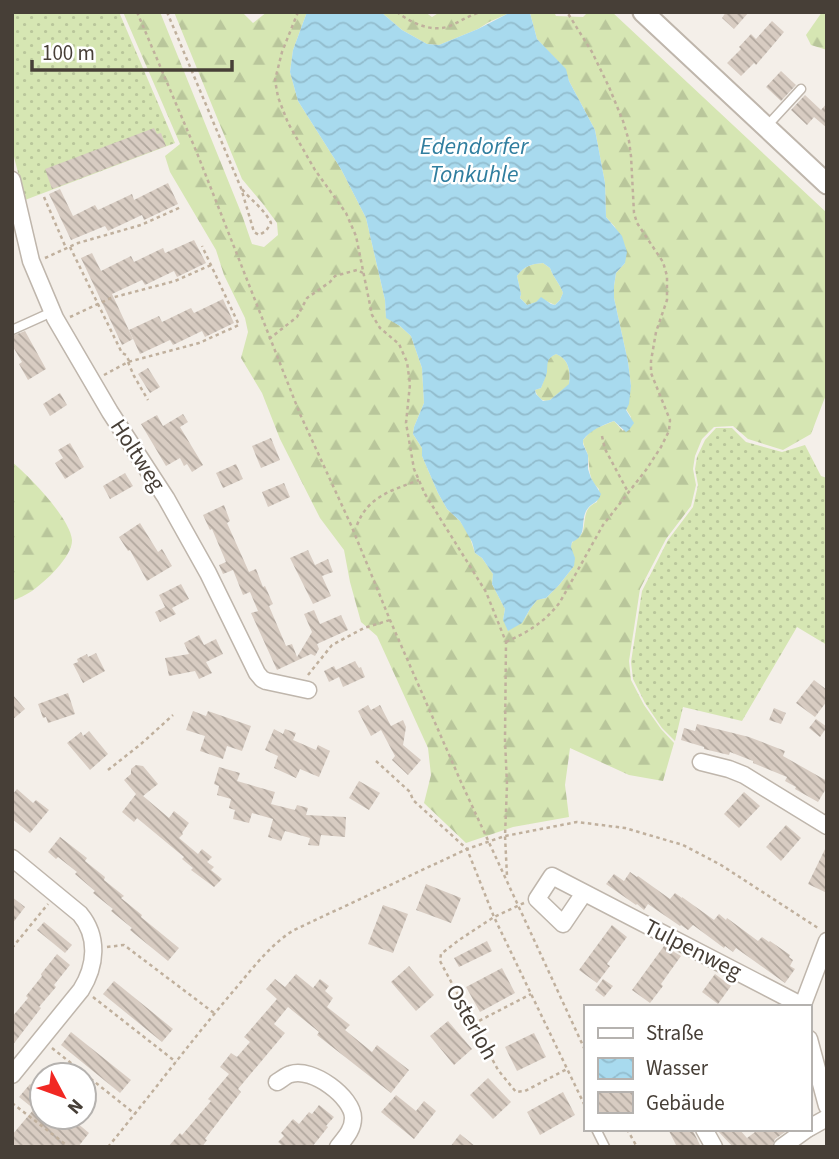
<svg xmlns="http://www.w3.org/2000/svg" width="839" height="1159" font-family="'Source Sans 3',sans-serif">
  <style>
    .grass { fill: url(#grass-dots) }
    .forest { fill: url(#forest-firs) }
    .water { fill: url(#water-waves); fill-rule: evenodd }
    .building { fill: url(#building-back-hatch) }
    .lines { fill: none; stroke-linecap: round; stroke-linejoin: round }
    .service-casing { stroke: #bfb6ac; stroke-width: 11 }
    .minor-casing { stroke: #bfb6ac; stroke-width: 19 }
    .tertiary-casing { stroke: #bfb6ac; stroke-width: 23 }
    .path { stroke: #c0b09d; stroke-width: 2.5; stroke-dasharray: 3.5 3.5; stroke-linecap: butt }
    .service { stroke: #fff; stroke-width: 8 }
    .minor { stroke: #fff; stroke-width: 16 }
    .tertiary { stroke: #fff; stroke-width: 19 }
    .labels { text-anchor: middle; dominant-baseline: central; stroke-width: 5; stroke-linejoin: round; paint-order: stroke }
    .street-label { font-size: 23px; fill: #473f37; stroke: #fff }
    .water-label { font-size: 24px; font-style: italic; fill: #307e9f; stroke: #fff }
  </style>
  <defs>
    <pattern id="grass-dots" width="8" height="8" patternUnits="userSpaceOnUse" patternTransform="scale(1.75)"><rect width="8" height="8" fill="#d6e6b3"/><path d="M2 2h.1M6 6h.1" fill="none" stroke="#b9c69b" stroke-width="1.8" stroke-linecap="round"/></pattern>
    <pattern id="forest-firs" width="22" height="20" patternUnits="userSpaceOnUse" patternTransform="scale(1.75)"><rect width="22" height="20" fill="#d6e6b3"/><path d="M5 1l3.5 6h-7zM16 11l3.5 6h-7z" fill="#b9c69b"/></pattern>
    <pattern id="water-waves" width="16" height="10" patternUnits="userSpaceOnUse" patternTransform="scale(1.75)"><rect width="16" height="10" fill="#a8daee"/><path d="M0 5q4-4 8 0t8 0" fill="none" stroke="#92bccd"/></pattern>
    <pattern id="building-back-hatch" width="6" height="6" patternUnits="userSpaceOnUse" patternTransform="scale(1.75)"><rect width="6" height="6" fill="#d8ccc2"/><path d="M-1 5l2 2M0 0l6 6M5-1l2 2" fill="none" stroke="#b1a79e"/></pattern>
  </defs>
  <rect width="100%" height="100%" fill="#f4efe9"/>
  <!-- grass -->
  <g class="grass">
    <path d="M12,12H119L175,143L25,200L12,149Z"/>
    <path d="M716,428H732L746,442L782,452L805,445L821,476L827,478V645L797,627L742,721L683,707L675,741L662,728L645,703L633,679L631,662L642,591L668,540L693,507L698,485L695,469L697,457L705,440Z"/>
  </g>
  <!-- forest -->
  <g class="forest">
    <path d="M123,12H160L242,215L252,244L264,247L278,235L277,223L263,204L242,179L174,12H242L253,23L267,12H307L293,50L290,72L298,101L341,169L366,218L385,300L386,317L400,326L411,336L422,368L424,403L414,427L413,434L422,448V456L438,493L447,509L460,521L469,535L475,553L482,558L493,574L492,584L505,609L503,620L525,618L530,609L537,600L546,598L559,585L574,566C573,559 569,549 572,543C575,538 581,537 583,531C586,518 583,508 597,502L599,489C588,479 590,469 588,456C587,450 583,446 583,440L592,430L614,421L623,431L631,417L626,409L631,386L628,362L614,298V286L616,273L625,263L615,227L606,217L605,183L595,130L569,81L565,69L537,39L530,13L528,12H554L556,16L583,17L588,12H612L827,213V392L811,434L783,450L748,439L733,426L714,427L702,439L695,456L693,469L696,485L691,506L666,539L640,589L629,661L631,680L644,705L661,729L674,743L663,781L629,775L570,748L565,785L569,817L513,827L466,843L424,803L431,775L428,748L377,636L361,622L350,582L344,550L320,518L280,439L262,393L241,358L248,332L245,318L224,275L216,250L170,172L165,156L180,144Z"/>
    <path d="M381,12H425L432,17L440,12H512L489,22L478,29L439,45L427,44L402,30Z"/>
    <path d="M822,12H827V50L811,45L806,35Z"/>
    <path d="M543,263L550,268C553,277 560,284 563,293L560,300L555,305L544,300L527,305L520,298L521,294L517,276C524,266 531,264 543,263Z"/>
    <path d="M556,354C569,359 571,372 569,385L550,400C543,403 537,397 535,390L541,388C542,384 544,381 545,377C548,366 544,359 556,354Z"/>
    <path d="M12,462C29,476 70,518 72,540C73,556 45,582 32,591C26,595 19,598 12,601Z"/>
  </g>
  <!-- water -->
  <path class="water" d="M307,12H381L402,30L427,44L439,45L478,29L509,13L528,12L530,13L537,39L566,69L569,81L595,130L605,183L606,217L622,236L627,252L625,263L616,273L614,286V298L628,362L631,386L629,404L626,410L634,423L629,430L626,432L614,421C603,425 590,430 583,440V444L588,455V469L591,478L601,494C598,504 591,502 586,511C580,524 588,535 572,542L571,547L575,558L574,566L559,585L546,598L537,600L530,609L522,623L508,631L503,620L505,609L492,584L493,574L482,558L475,553L472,542L460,521L447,509L438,493L422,456V448L413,434L414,427L424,403L422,368L411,336L400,326L386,318L385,300L366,218L341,169L298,101L290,72L293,50ZM543,263L550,268C553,277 560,284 563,293L560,300L555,305L551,304L541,297L536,302L527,305L520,298L521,294L517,276C524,266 531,264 543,263ZM556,354C569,359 571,372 569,384L550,400L543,401L536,394L535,390L541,388C543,383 546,377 547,372C548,362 546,359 556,354Z"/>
  <!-- building -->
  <g class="building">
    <path d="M726,12H749L734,29L722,18Z"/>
    <path d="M772,21L784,32L756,65L754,63L741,76L727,63L741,49L739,47L751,34L756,39Z"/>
    <path d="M781,71L796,85L781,101L766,87Z"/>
    <path d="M805,95L821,110L827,103V128L814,117L815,116L807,125L791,110Z"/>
    <path d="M154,128L157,134L161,133L166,146L52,189L45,169Z"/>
    <path d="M168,183L178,204L144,220L142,215L108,231L105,226L71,240L49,194L60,189L73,216L95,205L98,210L132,194L134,200Z"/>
    <path d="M194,240L206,263L177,277L174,271L145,285L142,280L112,294L133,339L122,345L81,258L92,253L101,271L131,256L134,262L163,248L165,253Z"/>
    <path d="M223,299L234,323L205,337L202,331L173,345L170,340L140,354L129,330L159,316L162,322L191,308L194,313Z"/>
    <path d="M25,331L46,369L28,380L19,364L22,362L12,345V336Z"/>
    <path d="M148,368L160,387L150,393L138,374Z"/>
    <path d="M60,393L67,405L50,416L43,404Z"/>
    <path d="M183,414L188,422L180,427L203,465L192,472L187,464L184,466L180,458L166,466L141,424L157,415L163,426Z"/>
    <path d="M271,438L280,460L261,468L252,446Z"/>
    <path d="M70,443L84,467L65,479L55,463L63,458L58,450Z"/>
    <path d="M236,464L243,479L223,488L216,473Z"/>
    <path d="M125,473L133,486L110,499L103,486Z"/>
    <path d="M284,483L290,497L268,507L262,492Z"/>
    <path d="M224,505L230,521L227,523L249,572L256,569L263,587L265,586L273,604L269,606L286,646L292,644L297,657L312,632L304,614L314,610L320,624L341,615L348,630L317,644L319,649L315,656L311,654L277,670L251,613L258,611L250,592L243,595L233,570L223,574L219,565L226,562L212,529L210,530L203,515Z"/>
    <path d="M140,523L158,552L162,549L172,566L147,581L130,550L128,551L119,537Z"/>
    <path d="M308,550L315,565L328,559L333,572L322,576L331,596L313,604L290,558Z"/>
    <path d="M181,584L189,599L172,608L176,614L160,622L155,612L165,607L159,595Z"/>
    <path d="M199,635L204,645L216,639L223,654L206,662L212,673L199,679L195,671L169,676L165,658L189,654L184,643Z"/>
    <path d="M96,653L105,671L83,683L73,664L78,662L77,659L87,654L88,657Z"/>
    <path d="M355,661L359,668L361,667L365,677L343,687L339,677L329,682L324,671L334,666L336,670Z"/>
    <path d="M814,680L827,690V701L815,717L796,703Z"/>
    <path d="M68,693L75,714L48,723L46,717L43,718L38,704Z"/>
    <path d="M12,694L25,709L12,720Z"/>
    <path d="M368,705L371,710L380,705L391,726L403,720L406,727L403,745L421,760L408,775L392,760L395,756L381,730L371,736L358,711Z"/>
    <path d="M774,708L786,713L781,724L769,720Z"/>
    <path d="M193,711L206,716L208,711L251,726L242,751L227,746L223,759L200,751L205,736L186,730Z"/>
    <path d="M816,719L827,727L820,737L809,728Z"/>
    <path d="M697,724L749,737L785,751L783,756L827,781V787L818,802L795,789L796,787L785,781L787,777L753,763V761L730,752L729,755L704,749V747L681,740L684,728L695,731Z"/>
    <path d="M274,729L283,734L285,729L296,733L293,740L316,750L318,745L330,751L319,777L300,769L296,778L274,768L278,756L265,750Z"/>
    <path d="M89,731L108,754L90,770L67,743L81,732L83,736Z"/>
    <path d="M136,765L143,766L158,784L143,796L169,818L174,811L189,823L182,833L183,834L179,838L198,854L202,849L212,857L207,862L214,867L211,870L222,879L214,887L191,870L193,868L182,859L184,857L137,818L134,822L122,812L136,794L124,780L131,774V769Z"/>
    <path d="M219,767L240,773L237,781L275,792L271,804L295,810L297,805L308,808L306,815L346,817L345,837L321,835L319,846L308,845L310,838L285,831L281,841L268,837L273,819L252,813L249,823L233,819L235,810L229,808L231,799L217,795L219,786L214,784Z"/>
    <path d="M359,781L380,793L369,810L349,798Z"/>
    <path d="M17,789L33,803L36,800L49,810L30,833L12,819V795Z"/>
    <path d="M744,792L760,806L739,828L724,814Z"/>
    <path d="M786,825L801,838L781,861L766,847Z"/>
    <path d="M60,837L87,858L85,861L105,877L104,880L124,896L121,898L142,915L141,917L179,948L168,961L130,930L132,928L111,911L113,909L93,893L95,891L75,874L77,872L58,857L56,859L48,852Z"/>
    <path d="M827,845V893L808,884Z"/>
    <path d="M630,872L637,877L638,876L670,899L675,893L682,898V897L714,920L719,914L726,920L727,918L758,941L762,937L769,942L770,941L790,955L789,957L793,960L790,966L795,969L785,983L736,948L733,952L725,946L724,948L693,925L688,930L681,925L680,926L648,904L644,910L637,904L636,905L606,884L614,874L624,881Z"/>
    <path d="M426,884L461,898L451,923L416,910Z"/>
    <path d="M12,897L25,907L12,924Z"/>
    <path d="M383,905L408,914L393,953L368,944Z"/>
    <path d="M44,922L72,945L65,953L37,930Z"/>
    <path d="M612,925L627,937L607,964L610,966L597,983L579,970Z"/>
    <path d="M487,941L492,951L459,967L454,958Z"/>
    <path d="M664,946L681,956L661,984L663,986L650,1003L632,990Z"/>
    <path d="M57,954L70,965L54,985L56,987L39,1007L41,1008L12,1046V1017L28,998L26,996L42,976L41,974Z"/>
    <path d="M409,966L434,995L416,1011L391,982Z"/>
    <path d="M502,968L515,993L480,1012L466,987Z"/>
    <path d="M296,974L313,988L320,979L329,986L325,991L333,998L327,1007L350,1025L345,1030L372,1052L377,1045L409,1070L391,1093L317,1035L319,1032L288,1007L274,1024L285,1033L238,1089L241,1092L205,1139L207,1140L202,1147H168L180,1133L182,1135L211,1101L208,1099L229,1074L220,1067L231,1053L237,1057L250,1042L244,1037L277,999L266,989L275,979L285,987Z"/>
    <path d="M715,974L731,986L718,1004L702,992Z"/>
    <path d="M603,979L613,986L604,997L595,990Z"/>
    <path d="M114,981L173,1029L162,1042L103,994Z"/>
    <path d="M448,1021L472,1049L454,1065L430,1036Z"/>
    <path d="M71,1032L131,1080L120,1093L61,1045Z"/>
    <path d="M534,1033L546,1057L517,1071L505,1047Z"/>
    <path d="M488,1078L511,1102L493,1119L470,1095Z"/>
    <path d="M30,1084L42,1094V1117H70L89,1133L78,1147H12V1135L34,1109L19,1097Z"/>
    <path d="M563,1092L575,1115L540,1135L527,1112Z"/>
    <path d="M396,1095L416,1111L424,1101L436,1111L414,1139L381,1112Z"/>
    <path d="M319,1105L334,1117L326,1126L328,1127L312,1147H284L278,1142L284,1136L281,1133L293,1119L299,1124L309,1112L312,1114Z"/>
    <path d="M668,1129H692L701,1147H677Z"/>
    <path d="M716,1129H739L747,1138L759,1129H782L785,1132L775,1139L772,1147H733Z"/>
    <path d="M460,1134L476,1147H450Z"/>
  </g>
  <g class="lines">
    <!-- service casing -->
    <g class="service-casing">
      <g id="service">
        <path d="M766,127L801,89"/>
        <path d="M12,330L52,312"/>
        <path d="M596,1129L605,1147"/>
      </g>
    </g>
    <!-- minor casing -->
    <g class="minor-casing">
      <g id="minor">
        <path d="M12,180L31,261L55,318L110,412L166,498L208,573L257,673L262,679L266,681L308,690"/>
        <path d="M701,762L729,769L744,775L827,826"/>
        <path d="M12,858L80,914C99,937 96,966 81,990L12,1075"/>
        <path d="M584,893L563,924L537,899L552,876C635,919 718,962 801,1005"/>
        <path d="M802,1007L827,941"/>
        <path d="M809,1039L827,1106"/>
        <path d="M277,1082C281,1080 286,1075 291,1074C312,1067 353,1097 353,1118C353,1130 345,1138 338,1147"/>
        <path d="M809,1128L827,1118"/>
        <path d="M704,1129L714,1147"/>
        <path d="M782,1147L807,1129"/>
      </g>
    </g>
    <!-- tertiary casing -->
    <g class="tertiary-casing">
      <path id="tertiary" d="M643,12L827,184"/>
    </g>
    <!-- path -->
    <g class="path">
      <path d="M137,12L197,153L300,414L351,525L390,620L461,782L585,1050"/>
      <path d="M167,12L241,188L254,232L259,235L266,231L271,223C265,210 250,199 241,188"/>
      <path d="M298,12L282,52L275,80L278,97L288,123L315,170L346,213L356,236L372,315L380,328L399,344L407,362L410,384L406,423L414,469L425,494L486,592L506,642L505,740L507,785L505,836L507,876"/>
      <path d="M397,12C411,23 432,33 450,26C461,21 470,15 481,12"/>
      <path d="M44,197L66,248"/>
      <path d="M70,247L122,353L126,355L129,361"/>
      <path d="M45,258L78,243L141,225L181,207"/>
      <path d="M70,317L111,298L175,281L211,265"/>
      <path d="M269,339L297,317L307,298L330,282L335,276L357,270L363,273"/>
      <path d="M128,362L134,376L148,400"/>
      <path d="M104,375L128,362L199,343L239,325L202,246"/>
      <path d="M602,436L605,449L628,492"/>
      <path d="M357,525C368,496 393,490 419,480"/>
      <path d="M506,642C528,632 545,622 560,602L603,525L646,470L661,447L669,431L670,420L651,373V361L656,332L667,300V276L663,262L637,223L634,213L631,156L629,141L623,121L609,87L592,52L567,12"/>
      <path d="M308,675L332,645L364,628L390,620"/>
      <path d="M376,761L410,792L413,800L467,849L494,917L585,1106"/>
      <path d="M108,770L141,744L173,715"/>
      <path d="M524,903L494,917L459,940L441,954L440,961L498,1070L516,1092L525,1091L567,1069"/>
      <path d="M107,947L124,945L214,1013"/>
      <path d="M12,948L48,904"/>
      <path d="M93,997L176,1062"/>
      <path d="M473,1024L531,994"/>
      <path d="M52,1048L135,1114"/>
      <path d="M12,1103L69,1147"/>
      <path d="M627,1129L637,1147"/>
      <path d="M108,1147C149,1097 188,1045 230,995C250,972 268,946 294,930L467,849L505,836L577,822L625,828L683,845L721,865L818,928"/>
    </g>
    <!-- service -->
    <use href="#service" class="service"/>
    <!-- minor -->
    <use href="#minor" class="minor"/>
    <!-- tertiary -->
    <use href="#tertiary" class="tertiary"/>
  </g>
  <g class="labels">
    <!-- street labels -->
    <g class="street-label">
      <text transform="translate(138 455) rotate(57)">Holtweg</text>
      <text transform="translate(693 949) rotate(27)">Tulpenweg</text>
      <text transform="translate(472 1022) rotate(61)">Osterloh</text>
    </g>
    <!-- water labels -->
    <g class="water-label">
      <text x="474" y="146">Edendorfer<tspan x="474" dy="28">Tonkuhle</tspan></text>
    </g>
  </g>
  <!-- border -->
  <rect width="839" height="1159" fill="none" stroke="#473f37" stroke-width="28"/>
  <!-- legend -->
  <rect x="584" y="1005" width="228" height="126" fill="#ffffff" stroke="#b5b2af" stroke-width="2"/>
  <rect x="598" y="1028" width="35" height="10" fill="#ffffff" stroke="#b5b2af" stroke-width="2"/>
  <text x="646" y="1040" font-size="21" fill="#473f37">Straße</text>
  <rect x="598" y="1058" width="35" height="21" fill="url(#water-waves)" stroke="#b5b2af" stroke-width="2"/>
  <text x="646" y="1075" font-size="21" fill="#473f37">Wasser</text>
  <rect x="598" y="1092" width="35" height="21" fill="url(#building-back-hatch)" stroke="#b5b2af" stroke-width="2"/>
  <text x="646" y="1110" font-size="21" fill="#473f37">Gebäude</text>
  <!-- north arrow -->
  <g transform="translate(63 1096) rotate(131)"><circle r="33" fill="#ffffff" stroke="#b5b2af" stroke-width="2"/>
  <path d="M0-5L12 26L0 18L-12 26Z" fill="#f12823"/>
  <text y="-10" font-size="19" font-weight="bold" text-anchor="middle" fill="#473f37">N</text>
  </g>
  <!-- scale -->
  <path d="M32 60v10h200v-10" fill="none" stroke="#473f37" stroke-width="3.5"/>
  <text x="42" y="60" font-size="21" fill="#473f37" stroke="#ffffff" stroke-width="5" paint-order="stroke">100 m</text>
</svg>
